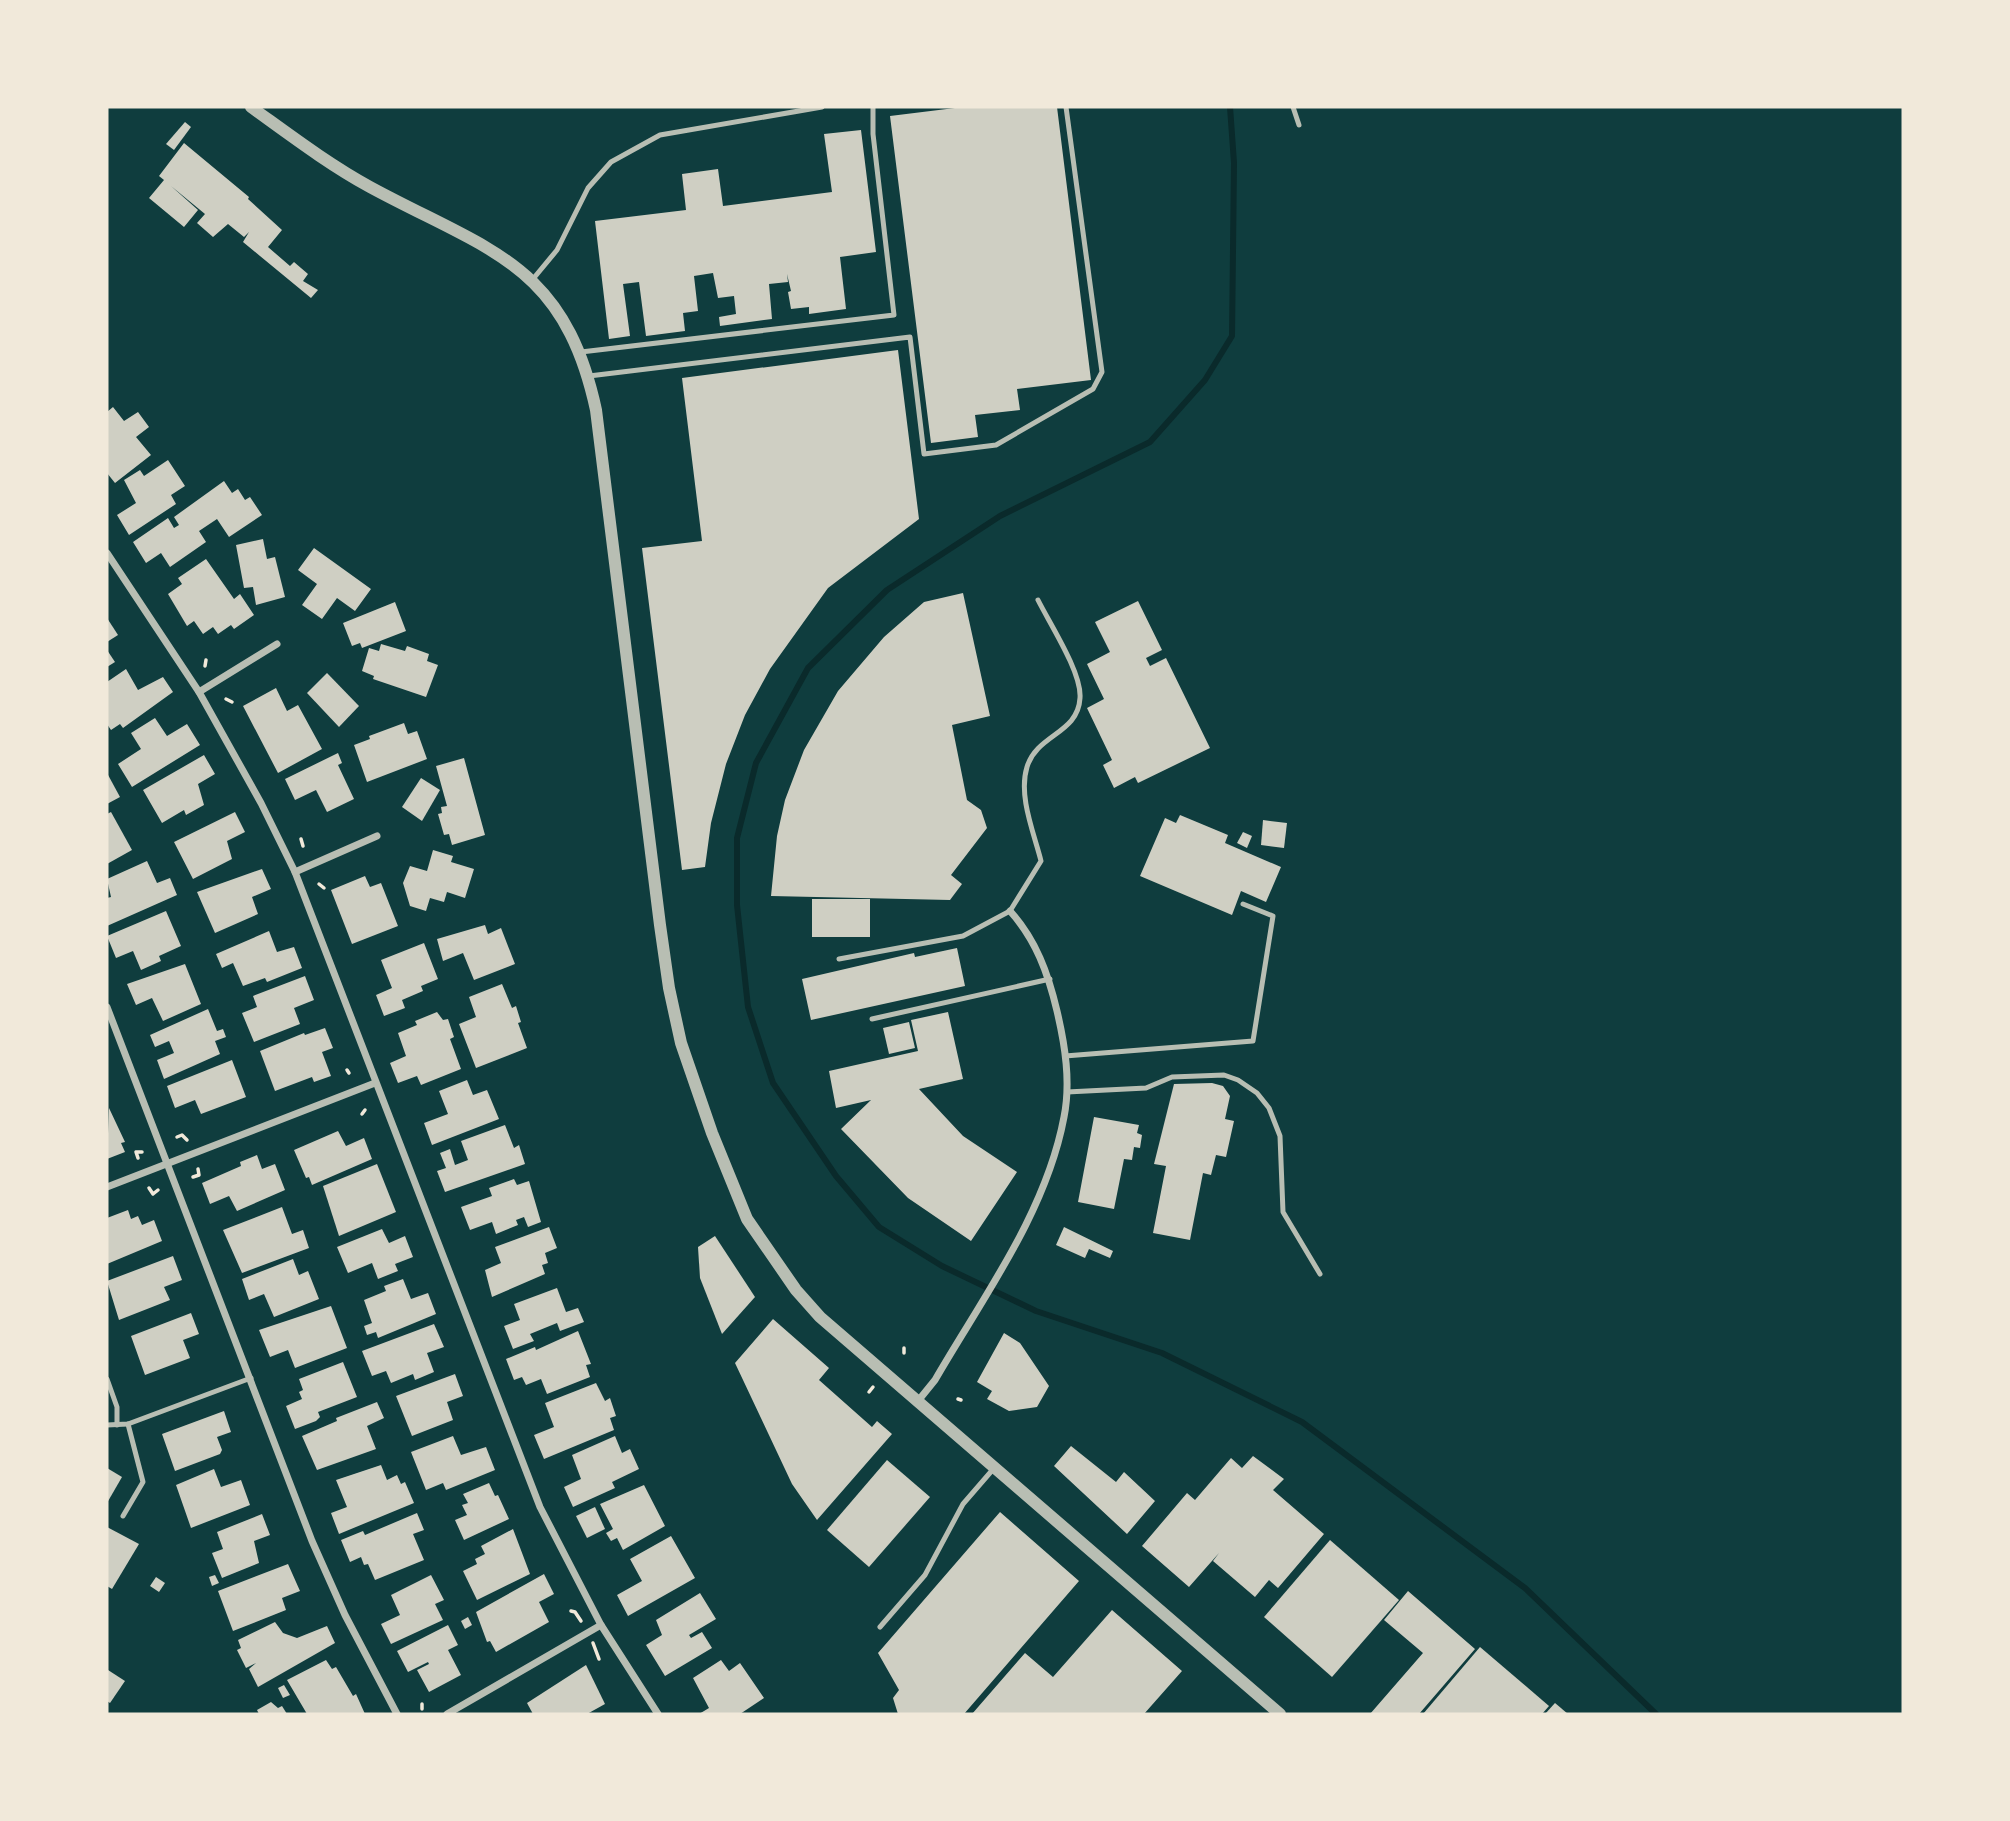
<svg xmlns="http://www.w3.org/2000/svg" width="2010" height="1821" font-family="'DM Sans',sans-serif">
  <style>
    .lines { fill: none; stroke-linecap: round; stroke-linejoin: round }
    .stream { stroke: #0a2a2b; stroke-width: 6 }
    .building { fill: #cfcfc3 }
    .path { stroke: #f1e9da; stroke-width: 3.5 }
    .service { stroke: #b8beb3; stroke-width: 5 }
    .minor { stroke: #b8beb3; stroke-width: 7 }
    .tertiary { stroke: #b8beb3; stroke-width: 12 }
  </style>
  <rect width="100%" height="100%" fill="#0f3d3e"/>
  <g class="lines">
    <!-- stream -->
    <path class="stream" d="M1230,107L1234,163L1232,336L1205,380L1150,442L1000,516L887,590L808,668L756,763L737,838V905L748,1007L773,1083L836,1176L879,1227L942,1266L1036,1311L1162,1353L1302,1422L1525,1588L1656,1714"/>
  </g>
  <!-- building -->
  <g class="building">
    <path d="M963,107H1057L1091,380L1017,389L1020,410L975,415L978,437L931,443L890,116Z"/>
    <path d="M185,122L191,127L174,150L166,144Z"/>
    <path d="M861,130L876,252L840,257L846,309L809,314V307L791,309L788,292L791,291L787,274L788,282L769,284L772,319L720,326L719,317L736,314L734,296L718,298L713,273L694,276L698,311L683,313L685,331L646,336L639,282L623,284L630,336L609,339L595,221L686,210L682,174L718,169L723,206L832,192L824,134Z"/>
    <path d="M184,143L249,197L248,199L282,230L268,247L290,266L294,262L308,274L303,281L318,290L311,298L243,242L249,232L244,237L228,224L213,237L197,223L205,214L171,186L198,210L184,227L149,198L164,180L159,176Z"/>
    <path d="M898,350L919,519L828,588L770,669L745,715L726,764L711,823L705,867L682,870L642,548L702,541L682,378Z"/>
    <path d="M113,407L124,421L138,412L149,427L136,437L151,455L115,483L107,473V412Z"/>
    <path d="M168,460L185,486L171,495L176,504L129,535L117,515L136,503L124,480L140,470L144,476Z"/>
    <path d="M224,481L232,493L238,489L245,500L250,497L262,515L229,537L217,519L199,531L206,542L170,567L161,553L146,563L133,542L168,518L174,528L179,525L174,517Z"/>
    <path d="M263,539L267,559L275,557L285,597L256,605L253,587L244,588L236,545Z"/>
    <path d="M314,548L371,589L355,611L337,598L322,619L302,605L317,584L298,570Z"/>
    <path d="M206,559L234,599L240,594L254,615L234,629L231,625L218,634L213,627L203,634L194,621L187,626L168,594L182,584L178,578Z"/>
    <path d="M963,593L990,716L952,725L967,800L981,810L987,828L951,875L962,884L950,900L771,896L777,836L785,800L804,750L838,691L884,637L924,602Z"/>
    <path d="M1138,601L1162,650L1146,658L1150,666L1166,658L1210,748L1138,783L1135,777L1114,788L1103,765L1112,760L1087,708L1104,699L1087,664L1110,652L1095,622Z"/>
    <path d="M395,602L406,631L362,648L360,643L352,646L343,623Z"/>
    <path d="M107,618L118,635L107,642Z"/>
    <path d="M381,644L405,651L407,646L429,654L427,661L438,665L426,697L373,679L374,676L362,671L369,648L379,651Z"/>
    <path d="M107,650L115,662L107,667Z"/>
    <path d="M126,669L138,690L163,677L173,692L123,728L120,724L111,730L107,724V682Z"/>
    <path d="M327,673L359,706L339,727L307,693Z"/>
    <path d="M276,688L287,711L298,705L322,749L278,773L243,706Z"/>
    <path d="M155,718L167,736L187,724L200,745L132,787L118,764L141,749L131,733Z"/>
    <path d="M404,723L408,734L417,731L427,759L367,782L354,745L370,739L369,736Z"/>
    <path d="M338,753L342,763L338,765L354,799L327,812L316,790L295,800L285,779Z"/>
    <path d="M204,755L215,774L198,784L204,805L186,815L184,810L162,823L143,790Z"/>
    <path d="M464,758L485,835L452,845L449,834L444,835L438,814L442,813L441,807L447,806L436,766Z"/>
    <path d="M107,773L120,797L107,804Z"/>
    <path d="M421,778L440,790L422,821L402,807Z"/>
    <path d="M111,812L132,850L107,864V814Z"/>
    <path d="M235,812L245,832L227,841L232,859L193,879L174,842Z"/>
    <path d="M1180,815L1228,835L1225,843L1281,867L1266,902L1241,891L1232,915L1140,876L1165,818L1176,823Z"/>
    <path d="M1263,820L1287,823L1284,848L1261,845Z"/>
    <path d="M1243,832L1252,836L1247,848L1237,843Z"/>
    <path d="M433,850L453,856L451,862L474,869L465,898L447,892L444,902L430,898L426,911L410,906L403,883L410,866L427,871Z"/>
    <path d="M147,861L157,883L170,878L177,895L107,926V898L111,897L107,879Z"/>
    <path d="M262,869L271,889L252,897L258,914L215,933L197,892Z"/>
    <path d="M365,876L370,887L381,883L398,926L352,944L331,890Z"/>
    <rect x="812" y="899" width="58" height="38"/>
    <path d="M166,911L181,946L159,956L161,961L141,970L133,951L116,958L107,936Z"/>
    <path d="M485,925L488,934L501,928L515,964L474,980L463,953L443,961L437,939Z"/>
    <path d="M269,931L277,952L294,947L302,968L267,982L265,978L243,986L233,963L222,968L216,954Z"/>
    <path d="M424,943L438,979L421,986L423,991L402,1000L405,1008L384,1016L376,995L392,988L381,960Z"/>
    <path d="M957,948L965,986L811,1020L802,979L914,953L915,957Z"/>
    <path d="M185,964L201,1004L163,1021L152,998L136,1005L127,984Z"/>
    <path d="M305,976L314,1000L294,1008L300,1024L254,1042L242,1013L257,1007L253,996Z"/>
    <path d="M502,984L512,1008L516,1006L521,1022L518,1023L527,1048L476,1068L459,1024L476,1017L469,997Z"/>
    <path d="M208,1009L217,1031L223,1029L226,1037L215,1041L220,1054L164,1079L157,1060L174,1053L169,1041L155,1047L150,1035Z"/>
    <path d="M437,1012L443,1020L448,1019L454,1037L450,1039L461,1069L421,1085L417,1076L398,1083L390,1063L406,1056L398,1033L417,1025L415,1021Z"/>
    <path d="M948,1012L963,1079L919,1089L963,1136L1017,1172L971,1241L908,1198L841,1129L871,1100L836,1108L829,1071L918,1051L911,1020Z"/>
    <path d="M909,1022L915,1048L889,1054L883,1028Z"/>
    <path d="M325,1028L333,1048L322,1052L331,1076L314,1082L312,1077L275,1091L260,1051L304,1033L305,1035Z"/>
    <path d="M232,1060L246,1097L201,1114L195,1100L175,1108L167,1086Z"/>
    <path d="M467,1080L473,1095L487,1090L499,1119L432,1145L424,1123L448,1114L439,1091Z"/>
    <path d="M1212,1083L1223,1086L1230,1096L1225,1119L1234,1121L1226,1157L1216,1155L1211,1175L1203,1173L1190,1240L1153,1233L1166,1166L1154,1164L1174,1084Z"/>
    <path d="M109,1108L125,1142L121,1143L125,1152L107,1159Z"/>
    <path d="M1094,1117L1139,1125L1137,1133L1142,1135L1140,1148L1134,1147L1132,1160L1124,1159L1114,1209L1078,1202Z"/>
    <path d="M505,1125L514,1148L519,1145L525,1164L445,1192L437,1171L446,1168L440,1153L450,1149L455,1165L468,1160L461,1141Z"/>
    <path d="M338,1131L346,1146L364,1138L372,1159L312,1185L309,1177L306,1178L294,1150Z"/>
    <path d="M257,1155L262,1169L275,1164L285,1190L237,1211L229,1196L210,1204L202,1183L241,1166L240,1162Z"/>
    <path d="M377,1164L396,1212L339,1236L323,1186Z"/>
    <path d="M514,1179L517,1185L529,1181L541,1222L528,1227L524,1217L516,1220L518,1225L496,1234L492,1222L470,1230L461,1207L492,1196L489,1188Z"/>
    <path d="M282,1207L292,1234L303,1230L309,1248L242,1273L223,1230Z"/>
    <path d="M128,1210L131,1219L138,1216L142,1225L154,1220L162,1241L107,1264V1218Z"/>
    <path d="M549,1227L557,1248L545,1253L548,1263L542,1265L545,1274L492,1297L485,1270L501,1263L495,1247Z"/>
    <path d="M1064,1227L1113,1251L1110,1258L1089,1249L1085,1258L1056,1245Z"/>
    <path d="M382,1229L389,1243L405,1236L413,1257L395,1264L398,1271L378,1279L372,1263L348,1273L337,1247Z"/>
    <path d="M715,1236L755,1297L722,1334L700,1278L698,1247Z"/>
    <path d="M173,1256L182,1280L164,1287L170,1300L119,1320L107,1281Z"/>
    <path d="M293,1259L299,1275L308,1271L319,1299L274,1317L264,1294L249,1300L242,1279Z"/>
    <path d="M403,1279L411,1299L428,1293L436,1314L378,1338L376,1332L367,1335L364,1326L372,1323L364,1300L386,1291L384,1286Z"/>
    <path d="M557,1288L566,1312L578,1308L584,1322L560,1331L557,1323L530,1334L534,1341L513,1349L504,1326L520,1320L514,1304Z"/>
    <path d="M331,1306L347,1348L295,1368L288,1350L270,1357L259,1330Z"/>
    <path d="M191,1313L199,1334L183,1340L190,1358L145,1375L131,1336Z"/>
    <path d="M773,1319L829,1368L819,1380L872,1427L877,1421L892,1434L817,1520L792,1484L735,1363Z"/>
    <path d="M434,1324L444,1347L427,1353L434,1372L415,1380L413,1374L391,1383L386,1371L372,1376L362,1351Z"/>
    <path d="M578,1331L591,1364L586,1365L590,1377L547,1394L541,1379L526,1385L522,1377L514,1380L506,1359L535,1347L536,1350Z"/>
    <path d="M1004,1333L1020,1343L1049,1386L1037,1407L1009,1411L987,1399L992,1391L977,1382Z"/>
    <path d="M343,1362L357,1397L318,1412L320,1417L316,1421L295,1429L286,1406L302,1399L299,1392L303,1390L299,1379Z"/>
    <path d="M455,1374L463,1396L447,1402L453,1420L412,1436L396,1396Z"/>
    <path d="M596,1383L605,1401L610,1398L616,1416L610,1418L614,1430L544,1459L534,1435L554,1427L545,1403Z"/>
    <path d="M377,1402L384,1418L367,1426L376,1449L317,1470L302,1436L337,1421L336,1418Z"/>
    <path d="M224,1411L231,1432L217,1437L222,1450L220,1454L175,1471L162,1434Z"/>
    <path d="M453,1436L461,1455L486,1447L495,1470L446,1490L443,1483L426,1490L411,1452Z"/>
    <path d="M615,1436L622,1453L630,1449L639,1469L612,1482L615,1488L573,1507L564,1487L581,1479L572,1455Z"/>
    <path d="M1071,1446L1116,1482L1124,1472L1155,1501L1127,1534L1054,1466Z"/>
    <path d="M1253,1456L1284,1479L1273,1490L1324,1534L1278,1588L1269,1580L1255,1597L1213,1561L1219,1553L1189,1587L1142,1546L1187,1493L1195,1500L1231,1458L1242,1468Z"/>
    <path d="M887,1460L930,1497L869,1567L827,1530Z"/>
    <path d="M381,1465L387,1480L397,1475L401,1484L405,1482L414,1503L339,1534L331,1513L347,1507L336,1480Z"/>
    <path d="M107,1468L122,1477L107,1503Z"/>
    <path d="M214,1469L221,1487L241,1480L250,1505L191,1528L176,1485Z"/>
    <path d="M489,1483L495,1496L498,1495L509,1519L464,1540L455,1520L467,1515L462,1505L468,1503L463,1494Z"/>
    <path d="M644,1485L665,1526L623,1550L617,1538L611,1541L606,1533L613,1529L600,1504Z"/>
    <path d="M595,1507L605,1529L587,1538L576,1516Z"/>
    <path d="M1000,1512L1079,1581L964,1714H898L893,1698L899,1690L878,1653Z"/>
    <path d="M417,1513L424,1530L413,1534L424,1560L375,1580L368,1564L364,1565L361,1557L350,1562L341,1540L363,1531L365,1535Z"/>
    <path d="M262,1514L270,1535L254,1541L259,1563L222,1578L212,1553L223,1549L217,1532Z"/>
    <path d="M107,1527L139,1544L112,1589L107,1586Z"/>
    <path d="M513,1529L530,1574L477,1600L463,1571L477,1564L475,1559L485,1554L481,1546Z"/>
    <path d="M671,1536L695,1578L628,1616L617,1595L642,1581L630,1559Z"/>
    <path d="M1330,1540L1399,1600L1332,1677L1264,1617Z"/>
    <path d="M288,1564L300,1591L282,1598L286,1610L233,1631L218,1591Z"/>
    <path d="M544,1574L554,1594L539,1602L549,1622L496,1652L490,1641L487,1642L476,1612Z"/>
    <path d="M215,1575L219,1583L212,1586L209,1577Z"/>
    <path d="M431,1575L444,1600L435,1604L443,1620L391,1644L381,1624L400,1615L391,1595Z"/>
    <path d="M156,1577L165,1583L159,1592L150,1586Z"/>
    <path d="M1408,1591L1475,1649L1419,1714H1370L1423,1653L1384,1620Z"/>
    <path d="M700,1593L716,1619L689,1635L691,1638L702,1632L712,1648L665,1676L646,1645L662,1635L656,1620Z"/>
    <path d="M1112,1610L1182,1671L1144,1714H972L1025,1653L1053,1677Z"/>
    <path d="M468,1617L472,1625L465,1629L461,1621Z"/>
    <path d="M275,1622L283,1633L297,1638L327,1626L335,1643L258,1687L249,1669L256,1663L246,1668L237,1650L241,1648L238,1640Z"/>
    <path d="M448,1625L458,1645L448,1650L461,1675L429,1692L417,1670L429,1664L428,1662L408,1672L397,1651Z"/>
    <path d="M1480,1647L1549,1706L1542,1714H1423Z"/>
    <path d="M326,1660L332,1669L336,1667L353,1696L356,1694L365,1714H307L287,1680Z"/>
    <path d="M721,1660L729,1671L740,1663L764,1698L740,1714H699L709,1708L693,1678Z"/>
    <path d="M586,1665L605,1704L587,1714H533L527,1703Z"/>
    <path d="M108,1670L125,1681L110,1703L107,1701Z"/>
    <path d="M284,1685L290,1695L283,1698L278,1688Z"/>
    <path d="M271,1702L278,1708L282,1706L287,1714H259L257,1710Z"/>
    <path d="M1555,1703L1568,1714H1545Z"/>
  </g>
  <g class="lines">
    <!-- path -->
    <g class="path">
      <path d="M205,666L206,660"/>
      <path d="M226,699L232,702"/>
      <path d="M301,839L303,846"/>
      <path d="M319,884L324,888"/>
      <path d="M347,1070L349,1073"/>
      <path d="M362,1114L365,1110"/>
      <path d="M177,1137L182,1135L187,1140"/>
      <path d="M138,1158L136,1152H142"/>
      <path d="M193,1177L199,1175L198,1169"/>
      <path d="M149,1188L153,1194L158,1190"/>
      <path d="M904,1353V1348"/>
      <path d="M869,1392L873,1387"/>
      <path d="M958,1399L961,1400"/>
      <path d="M571,1611L575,1612L581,1621"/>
      <path d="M593,1643L599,1659"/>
      <path d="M422,1704V1709"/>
    </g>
    <!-- service -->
    <g class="service">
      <path d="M1293,107L1299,125"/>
      <path d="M533,279L557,250L588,188L611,162L660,135L822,107"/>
      <path d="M581,352L894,315L873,134V107"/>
      <path d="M589,376L910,337L924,454L996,445L1093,389L1102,372L1066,107"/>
      <path d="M839,959L963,936L1010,911L1041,861C1034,833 1018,796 1027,767C1037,734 1078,734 1080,698C1082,673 1050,624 1038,600"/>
      <path d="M872,1019L1050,979"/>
      <path d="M1065,1056L1253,1041L1273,916L1243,904"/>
      <path d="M1067,1092L1146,1088L1172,1077L1224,1075L1238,1080L1257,1093L1269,1108L1280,1136L1283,1212L1320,1274"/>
      <path d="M107,1379L117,1407V1425"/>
      <path d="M107,1425L128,1424L251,1378"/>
      <path d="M123,1516L143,1482L128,1424"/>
      <path d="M880,1627L925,1575L963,1504L995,1467"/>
    </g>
    <!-- minor -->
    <g class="minor">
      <path d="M107,553L199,692L261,803L295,872L540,1507L601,1625L658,1714"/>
      <path d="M199,692L277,644"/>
      <path d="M295,872L377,836"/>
      <path d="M107,1007L312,1541L345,1615L397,1714"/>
      <path d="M107,1187L375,1083"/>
      <path d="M918,1401L935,1380C983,1297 1046,1213 1064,1117C1071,1082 1065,1045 1057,1011C1048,973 1036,940 1010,911"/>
      <path d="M447,1714L601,1625"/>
    </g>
    <!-- tertiary -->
    <path class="tertiary" d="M251,107C290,135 328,164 370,187C488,251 564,262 596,410L660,925L669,988L681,1043L712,1133L747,1219L796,1290L820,1317L1280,1714"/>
  </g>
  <!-- border -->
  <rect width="2010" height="1821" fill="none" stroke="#f1e9da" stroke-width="217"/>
</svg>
